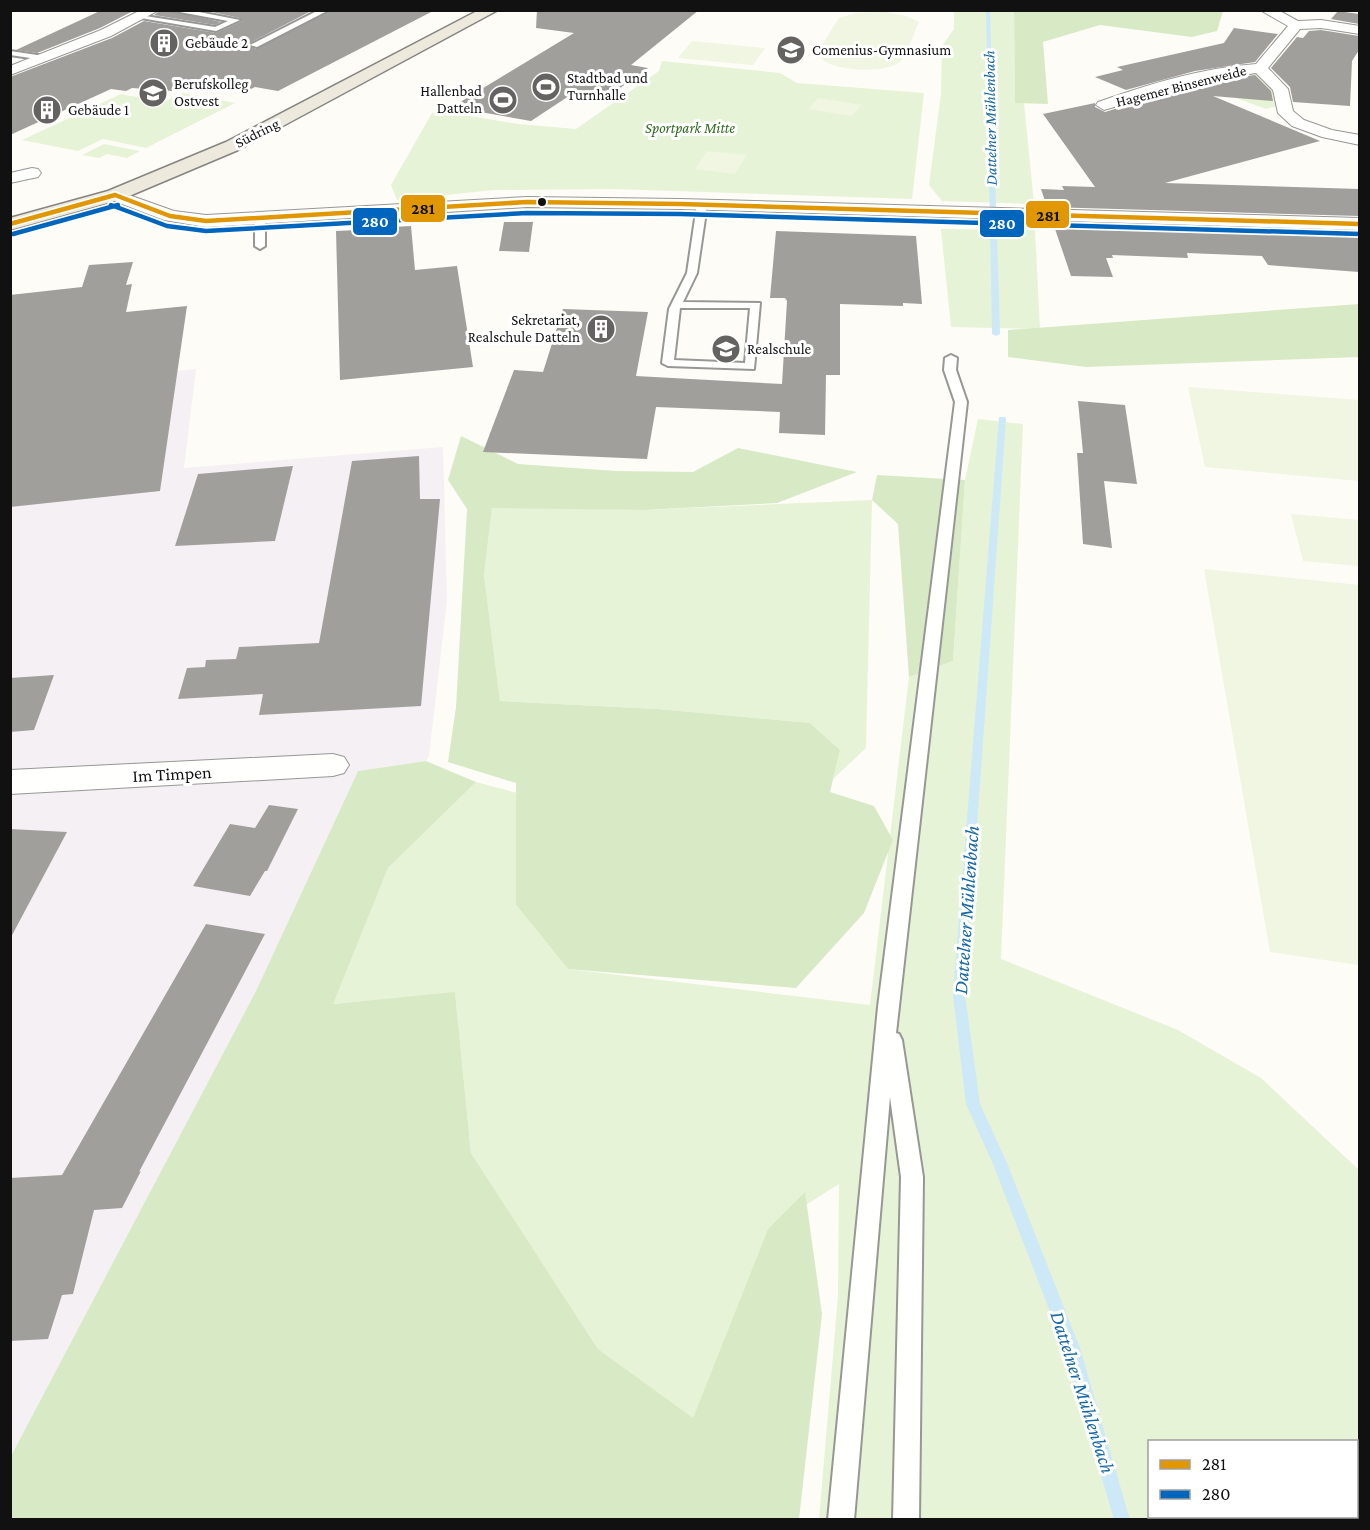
<svg xmlns="http://www.w3.org/2000/svg" width="1370" height="1530" font-family="'Crimson Pro',serif">
  <style>
    .industrial { fill: #f5f0f3 }
    .green { fill: #e7f3d7; fill-rule: evenodd }
    .forest { fill: #d8eac5 }
    .pitch { fill: #f0f6e1 }
    .lines { fill: none; stroke-linecap: round; stroke-linejoin: round }
    .stream { fill: #cde8f7; fill-rule: evenodd }
    .building { fill: #a19f9c }
    .service-casing { stroke: #979795; stroke-width: 4 }
    .minor-casing { stroke: #979795; stroke-width: 2 }
    .primary-casing { stroke: #858482; stroke-width: 3 }
    .service { fill: #fffffe; fill-rule: evenodd }
    .minor { fill: #fffffe; fill-rule: evenodd }
    .primary { fill: #ede9dc; fill-rule: evenodd }
    .bus-1-casing { stroke: #fff; stroke-width: 8 }
    .bus-2-casing { stroke: #fff; stroke-width: 8 }
    .bus-1 { stroke: #e09702; stroke-width: 4.5 }
    .bus-2 { stroke: #0065bd; stroke-width: 4.5 }
    .bus-dot { fill: #111; stroke: #fff; stroke-width: 2 }
    .labels { text-anchor: middle; dominant-baseline: central; stroke-width: 6; stroke-linejoin: round; paint-order: stroke }
    .far-poi-label { font-size: 15px; fill: #111; stroke: #fff; text-anchor: start }
    .far-street-label { font-size: 15px; fill: #111; stroke: #fff }
    .far-park-label { font-size: 15px; font-style: italic; fill: #2f6b1f; stroke: #fff }
    .far-water-label { font-size: 16px; font-style: italic; fill: #1768a6; stroke: #fff }
    .street-label { font-size: 18px; fill: #111; stroke: #fff }
    .water-label { font-size: 20px; font-style: italic; fill: #1768a6; stroke: #fff }
    .line-badge { stroke: #fff; stroke-width: 2 }
    .badge-label { font-size: 16px; text-anchor: middle; font-weight: bold; fill: #fff }
    .pale-badge-label { font-size: 16px; text-anchor: middle; font-weight: bold; fill: #111 }
  </style>
  <rect width="100%" height="100%" fill="#fdfcf7"/>
  <!-- industrial -->
  <path class="industrial" d="M196,369L184,468L443,447L447,600L429,756L426,761L358,771L256,991L11,1456V382L116,377Z"/>
  <!-- green -->
  <g class="green">
    <path d="M954,11H1014L1015,102L1024,103L1034,204L942,201L929,185L941,94L942,46L954,29Z"/>
    <path d="M662,61L780,73L797,83L924,93L912,199L613,189L494,190L397,200L391,185L432,113L447,112L518,124L576,129L659,71Z"/>
    <path d="M1252,73C1268,79 1276,90 1277,106L1266,109L1194,82Z"/>
    <path d="M183,93L235,103L146,148L103,139L78,151L22,140L121,94L163,102Z"/>
    <path d="M104,144L140,151L127,158L107,154L99,158L82,155Z"/>
    <path d="M941,229L1035,230L1040,329L951,327Z"/>
    <path d="M978,419L1023,424L1001,959L1178,1030L1261,1078L1359,1170V1519H819L838,1296L839,1184L768,1229L693,1419L598,1349L471,1153L455,993L332,1004L388,868L476,782L517,793L516,905L568,969L870,1005L909,677L953,661L965,480ZM1150,1442H1356V1516H1150Z"/>
    <path d="M872,500L866,748L833,779L840,750L810,723L658,709L500,701L484,575L492,507L644,510Z"/>
  </g>
  <!-- forest -->
  <g class="forest">
    <path d="M1014,11V10L1223,11L1217,31L1192,37L1100,25L1043,42L1048,104L1015,103Z"/>
    <path d="M1359,304V357L1086,367L1008,357V330Z"/>
    <path d="M461,436L518,464L616,471L693,472L738,448L857,472L777,503L644,510L492,508L484,575L500,701L658,709L810,723L840,750L830,792L874,806L893,840L864,913L796,988L568,969L516,905V783L448,762L456,707L467,509L448,480Z"/>
    <path d="M877,475L965,480L953,661L909,677L898,524L872,500Z"/>
    <path d="M426,761L476,782L388,868L333,1004L455,992L471,1153L598,1349L693,1418L768,1229L805,1192L822,1314L799,1519H11V1456L256,991L358,771Z"/>
  </g>
  <!-- pitch -->
  <g class="pitch">
    <path d="M885,12L906,16L919,22C914,32 907,55 901,61C887,75 824,72 817,53L839,18L856,13Z"/>
    <path d="M692,41L765,48L753,65L678,58Z"/>
    <path d="M818,98L862,105L851,116L808,109Z"/>
    <path d="M707,151L747,155L735,174L695,169Z"/>
    <path d="M1188,387L1359,400V481L1205,467Z"/>
    <path d="M1291,514L1359,520V566L1303,561Z"/>
    <path d="M1204,569L1359,585V965L1270,952Z"/>
  </g>
  <g class="lines">
    <!-- stream -->
    <g class="stream">
      <path d="M986,10H990L1000,334L996,336L992,334Z"/>
      <path d="M999,417H1005L1006,419L965,995L980,1104L1007,1163L1080,1348L1130,1520H1114L1064,1348L993,1164L966,1104L953,995Z"/>
    </g>
  </g>
  <!-- building -->
  <g class="building">
    <path d="M102,10H135L100,28L37,53L16,50Z"/>
    <path d="M161,10H167L221,22L215,25L154,15Z"/>
    <path d="M203,10H313L248,44L256,49L331,10H435L278,91L255,87L245,92L190,82L172,91L132,88L126,91L111,89L10,135V77L112,38L144,21L216,33L242,21L240,18Z"/>
    <path d="M537,10H699L631,65L648,68L609,96L578,90L531,121L452,107L574,33L536,28Z"/>
    <path d="M1338,11L1359,14V24L1331,19Z"/>
    <path d="M1234,28L1278,34L1255,62L1195,71L1126,90L1095,77L1123,70L1117,67L1224,43Z"/>
    <path d="M1321,30L1359,36V50L1352,61L1350,106L1293,102L1290,87L1271,68L1297,37L1303,38L1309,31Z"/>
    <path d="M1255,75L1271,91L1273,101L1213,96L1320,141L1165,183L1359,189V216L1047,207L1041,189L1064,190L1062,186L1095,187L1043,114L1095,103V107L1105,112L1200,83Z"/>
    <path d="M504,222H533L529,252L499,251Z"/>
    <path d="M1053,223L1359,232V272L1268,265L1262,256L1187,253L1188,258L1112,255L1113,258H1106L1113,277L1071,276Z"/>
    <path d="M361,226L373,228L411,226L415,270L457,266L473,367L340,380L336,231L357,230Z"/>
    <path d="M776,231L916,236L922,304L903,303V306L840,304V375H826L825,435L779,433L780,412L656,407L647,459L483,452L514,370L543,372L563,309L648,312L636,376L782,384L787,301L785,298H770Z"/>
    <path d="M133,262L126,285L132,284L126,312L187,306L160,491L10,507V295L82,287L89,265Z"/>
    <path d="M1078,401L1125,405L1137,484L1104,481L1112,548L1083,544L1077,453H1083Z"/>
    <path d="M419,456L420,499H440L421,706L259,715L263,694L178,699L187,668L205,667L206,660L236,659L239,647L319,643L352,461Z"/>
    <path d="M293,466L275,541L175,546L198,474Z"/>
    <path d="M54,675L34,730L10,732V678Z"/>
    <path d="M269,805L298,809L267,871H265L250,896L193,886L230,824L255,828Z"/>
    <path d="M10,829L67,832L10,939Z"/>
    <path d="M206,924L265,934L139,1172L141,1171L122,1208L94,1210L73,1294L62,1295L48,1339L10,1341V1178L62,1175Z"/>
  </g>
  <g class="lines">
    <!-- service casing -->
    <g class="service-casing">
      <g id="service">
        <path d="M169,10H189L240,20L216,31L135,17L139,15L215,27L228,21Z"/>
        <path d="M319,10H329L257,47L250,45Z"/>
        <path d="M10,51L44,56L48,58L44,60L10,55Z"/>
        <path d="M702,202L707,205L697,273L683,302L760,303L754,369L668,366L662,363L669,309L687,273L697,205ZM750,308L745,363L674,360L680,308Z"/>
        <path d="M260,217L265,220V246L260,249L255,246V220Z"/>
        <path d="M951,355L957,358L956,370L967,402L896,1033L899,1034L902,1040L923,1177L919,1520H893L901,1177L890,1097L854,1520H828L878,1007L955,402L944,370L945,358Z"/>
      </g>
    </g>
    <!-- minor casing -->
    <g class="minor-casing">
      <g id="minor">
        <path d="M141,10H159L111,36L10,75V66L101,30Z"/>
        <path d="M1260,10H1278L1298,21L1321,20L1360,26V34L1321,28L1300,29L1268,68L1288,89L1293,111L1304,120L1332,130L1360,135V145L1322,137L1292,126L1278,113L1273,90L1256,73L1200,81L1104,110L1096,105L1098,102C1150,84 1201,68 1256,64L1288,26Z"/>
        <path d="M32,168L38,169L41,173L38,177L10,183V173Z"/>
        <path d="M115,190L174,211L206,215L527,197L680,199L1360,218V230L680,209L527,207L206,227L164,220L109,199L106,195L109,191Z"/>
        <path d="M333,754L344,757L349,765L344,773L333,776L10,794V770Z"/>
      </g>
    </g>
    <!-- primary casing -->
    <g class="primary-casing">
      <path id="primary" d="M479,10H498L238,150L122,199L10,230V218L108,191L226,142Z"/>
    </g>
    <!-- service -->
    <use href="#service" class="service"/>
    <!-- minor -->
    <use href="#minor" class="minor"/>
    <!-- primary -->
    <use href="#primary" class="primary"/>
    <!-- bus-1 casing -->
    <g class="bus-1-casing">
      <g id="bus-1">
        <path d="M115,195L170,216L206,221L527,202L680,204L1360,224"/>
        <path d="M10,224L115,195"/>
      </g>
    </g>
    <!-- bus-2 casing -->
    <g class="bus-2-casing">
      <g id="bus-2">
        <path d="M111,205L167,226L206,231L527,213L680,214L1360,234"/>
        <path d="M13,234L118,205"/>
      </g>
    </g>
    <!-- bus-1 -->
    <use href="#bus-1" class="bus-1"/>
    <!-- bus-2 -->
    <use href="#bus-2" class="bus-2"/>
  </g>
  <!-- icons -->
  <defs>
    <g id="building-disc" transform="scale(1.5)"><circle r="9.5" fill="#646362" stroke="#fff"/><path d="M-4-6H4V6H1V3H-1V6H-4ZM-2.5-4.3h1.7v1.8h-1.7ZM.8-4.3h1.7v1.8H.8ZM-2.5-1h1.7V.8h-1.7ZM.8-1h1.7V.8H.8Z" fill="#fff"/></g>
    <g id="school-disc" transform="scale(1.5)"><circle r="9.5" fill="#646362" stroke="#fff"/><path d="M0-5L7-2L0 1L-7-2ZM-4 1L0 2.5L4 1V4Q0 6-4 4Z" fill="#fff"/></g>
    <g id="stadium-disc" transform="scale(1.5)"><circle r="9.5" fill="#646362" stroke="#fff"/><path d="M0-5a6.5 5 0 1 0 0 10a6.5 5 0 1 0 0-10ZM-3.5-1.8h7v3.6h-7Z" fill="#fff"/></g>
  </defs>
  <g fill-rule="evenodd">
    <use href="#building-disc" x="164" y="43"/>
    <use href="#school-disc" x="791" y="50"/>
    <use href="#stadium-disc" x="546" y="87"/>
    <use href="#school-disc" x="153" y="93"/>
    <use href="#stadium-disc" x="503" y="100"/>
    <use href="#building-disc" x="47" y="110"/>
    <use href="#building-disc" x="601" y="329"/>
    <use href="#school-disc" x="726" y="349"/>
  </g>
  <!-- markers -->
  <circle class="bus-dot" cx="542" cy="202" r="5"/>
  <g class="labels">
    <!-- far-poi labels -->
    <g class="far-poi-label">
      <text x="185" y="43">Gebäude 2</text>
      <text x="812" y="50">Comenius-Gymnasium</text>
      <text x="567" y="78">Stadtbad und<tspan x="567" dy="17">Turnhalle</tspan></text>
      <text x="174" y="84">Berufskolleg<tspan x="174" dy="17">Ostvest</tspan></text>
      <text x="482" y="91" text-anchor="end">Hallenbad<tspan x="482" dy="17">Datteln</tspan></text>
      <text x="68" y="110">Gebäude 1</text>
      <text x="580" y="320" text-anchor="end">Sekretariat,<tspan x="580" dy="17">Realschule Datteln</tspan></text>
      <text x="747" y="349">Realschule</text>
    </g>
    <!-- far-street labels -->
    <g class="far-street-label">
      <text transform="translate(1181 86) rotate(-14)">Hagemer Binsenweide</text>
      <text transform="translate(257 133) rotate(-27)">Südring</text>
    </g>
    <!-- far-park labels -->
    <g class="far-park-label">
      <text x="690" y="128">Sportpark Mitte</text>
    </g>
    <!-- far-water labels -->
    <g class="far-water-label">
      <text transform="translate(990 118) rotate(-91)">Dattelner Mühlenbach</text>
    </g>
    <!-- street labels -->
    <g class="street-label">
      <text transform="translate(172 774) rotate(-3)">Im Timpen</text>
    </g>
    <!-- water labels -->
    <g class="water-label">
      <text transform="translate(966 910) rotate(-86)">Dattelner Mühlenbach</text>
      <text transform="translate(1083 1392) rotate(72)">Dattelner Mühlenbach</text>
    </g>
  </g>
  <g class="line-badge">
    <rect x="400" y="194" width="46" height="29" rx="6" fill="#e09702"/>
    <rect x="1025" y="200" width="45" height="29" rx="6" fill="#e09702"/>
    <rect x="352" y="207" width="46" height="29" rx="6" fill="#0065bd"/>
    <rect x="979" y="209" width="46" height="29" rx="6" fill="#0065bd"/>
  </g>
  <g class="badge-label">
    <text x="375" y="227">280</text>
    <text x="1002" y="229">280</text>
  </g>
  <g class="pale-badge-label">
    <text x="423" y="214">281</text>
    <text x="1048" y="221">281</text>
  </g>
  <!-- border -->
  <rect width="1370" height="1530" fill="none" stroke="#111111" stroke-width="24"/>
  <!-- legend -->
  <rect x="1148" y="1440" width="210" height="78" fill="#ffffff" stroke="#a0a0a0" stroke-width="1.5"/>
  <rect x="1160" y="1460" width="30" height="9" fill="#e09702" stroke="#a0a0a0" stroke-width="1.5"/>
  <text x="1202" y="1470" font-size="18" fill="#111111">281</text>
  <rect x="1160" y="1490" width="30" height="9" fill="#0065bd" stroke="#a0a0a0" stroke-width="1.5"/>
  <text x="1202" y="1500" font-size="18" fill="#111111">280</text>
</svg>
